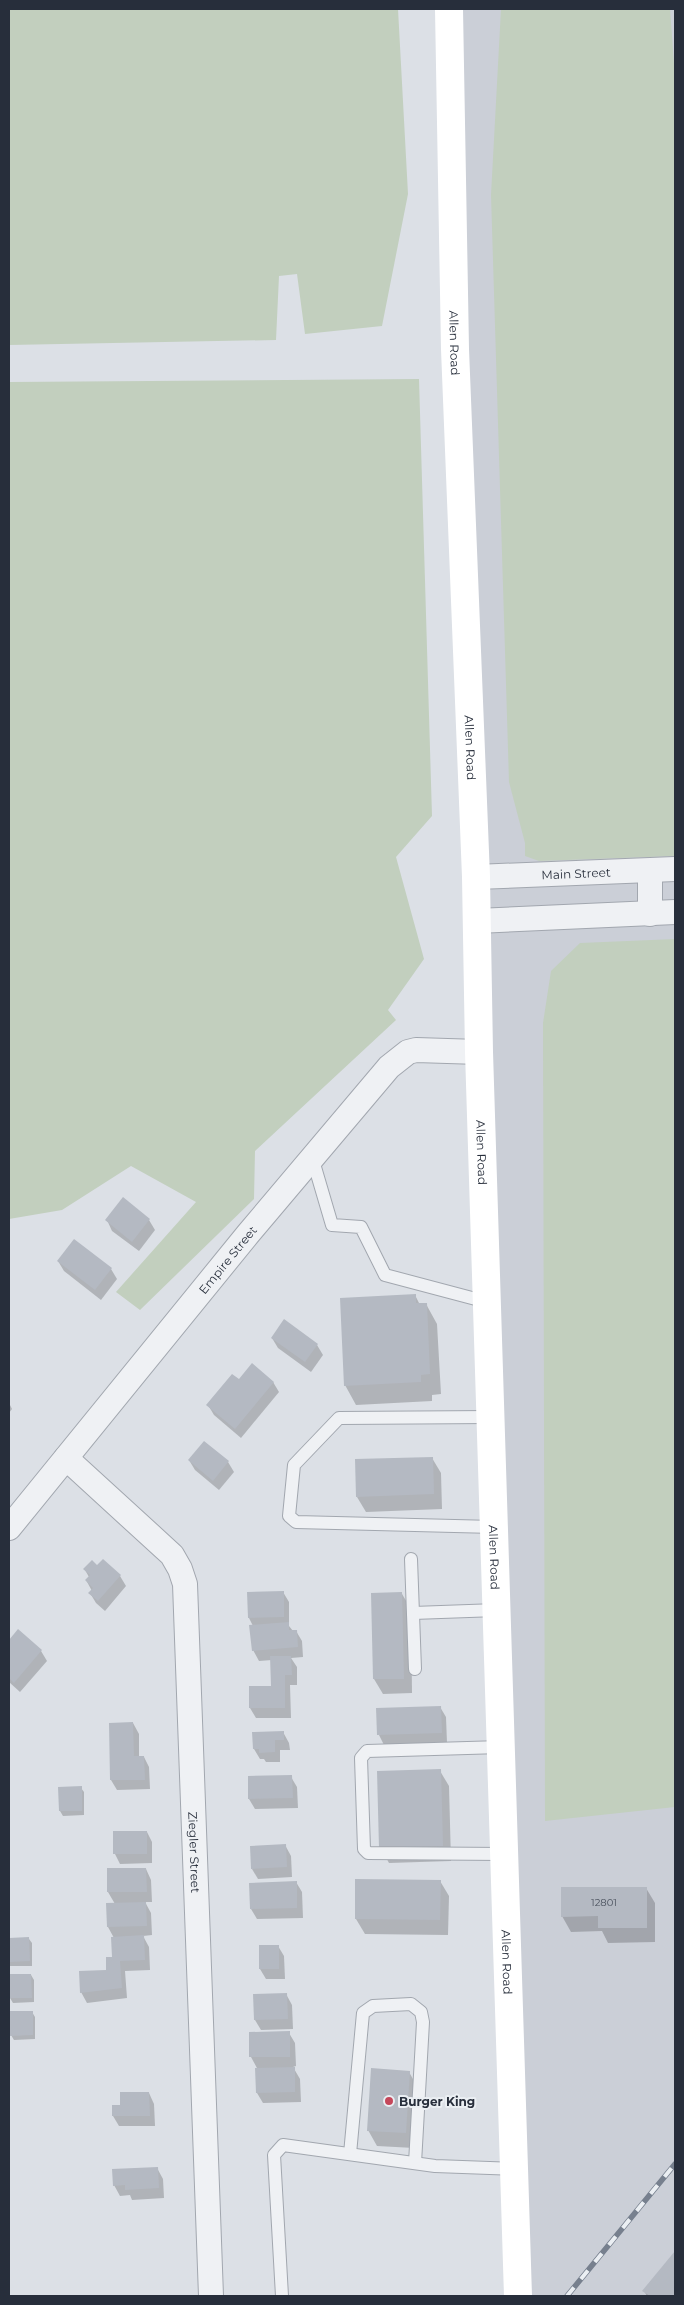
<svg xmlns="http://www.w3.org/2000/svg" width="684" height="2305" font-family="Montserrat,sans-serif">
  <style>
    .built { fill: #cbcfd7 }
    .green { fill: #c2cfbe }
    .shadow { fill: #0003 }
    .building { fill: #b4b9c2 }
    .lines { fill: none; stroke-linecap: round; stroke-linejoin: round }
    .service-casing { stroke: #a2a7af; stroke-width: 14 }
    .minor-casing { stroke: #a2a7af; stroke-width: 26 }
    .service { stroke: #eff1f4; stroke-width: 12 }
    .minor { stroke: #eff1f4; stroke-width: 24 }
    .secondary { stroke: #fff; stroke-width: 28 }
    .rail-casing { stroke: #77808e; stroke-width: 5.5 }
    .rail { stroke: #ebeff3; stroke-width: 4; stroke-dasharray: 11; stroke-linecap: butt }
    .poi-dot { fill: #c5475a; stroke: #ebeff3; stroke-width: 2 }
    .labels { text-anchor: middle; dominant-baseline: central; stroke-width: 4; stroke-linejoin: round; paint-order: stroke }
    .number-label { font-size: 10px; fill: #4a515d }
    .street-label { font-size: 12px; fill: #272e3b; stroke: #ebeff3 }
    .poi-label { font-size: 12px; font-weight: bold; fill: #272e3b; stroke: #ebeff3; text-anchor: start }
  </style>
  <rect width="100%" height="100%" fill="#dce0e6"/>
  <!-- built -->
  <path class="built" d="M449,9H675V2296H518Z"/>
  <!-- green -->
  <g class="green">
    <path d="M9,9H398L408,194L382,326L305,334L297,274L279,276L276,340L9,345Z"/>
    <path d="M501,9H670L675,77V856L539,861L525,856V843L509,782L491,195Z"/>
    <path d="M419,379L432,816L396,857L424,959L388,1010L396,1020L255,1151L254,1199L140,1310L116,1292L196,1202L131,1166L62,1210L9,1219V382Z"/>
    <path d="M675,939V1807L545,1821L543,1023L551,971L580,943Z"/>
  </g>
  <!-- shadow -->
  <g class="shadow">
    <path d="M107,1220H149L155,1230L139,1251L112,1231Z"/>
    <path d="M58,1261L111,1269L117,1279L101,1300L64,1271Z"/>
    <path d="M415,1295L420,1305L426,1304L437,1324L441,1394L432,1395V1401L356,1405L345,1385Z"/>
    <path d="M272,1338L317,1345L323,1355L311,1372L278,1348Z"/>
    <path d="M239,1381L273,1382L279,1392L241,1438L214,1415L208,1405Z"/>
    <path d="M9,1403L12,1409L9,1413Z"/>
    <path d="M432,1458L441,1473L442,1509L366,1512L357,1497Z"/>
    <path d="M189,1460L228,1462L234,1472L219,1490L195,1470Z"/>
    <path d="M103,1560L120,1576L126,1586L105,1611L96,1603L90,1593L92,1591L86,1580L89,1577L85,1570L97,1566Z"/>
    <path d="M283,1592L289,1602V1626L293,1631H296L302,1641L303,1657L291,1658L297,1667V1685H290L291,1718H256L250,1708L272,1688V1660L259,1661L253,1650V1626L249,1618L248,1593Z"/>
    <path d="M402,1594L411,1609L412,1693L383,1694L374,1679Z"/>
    <path d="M18,1631L41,1651L47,1661L20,1692L9,1682V1642Z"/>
    <path d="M440,1707L446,1717L447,1743L384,1745L379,1735Z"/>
    <path d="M133,1723L139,1734V1757H144L149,1767L150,1789L117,1790L111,1780Z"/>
    <path d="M283,1732L289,1743L290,1750H280V1762H266L264,1759H260L254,1749Z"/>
    <path d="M440,1771L449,1786L451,1861L389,1863L381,1848Z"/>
    <path d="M291,1777L297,1787L298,1808L255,1809L249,1799Z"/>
    <path d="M81,1788L84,1792V1815L63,1816L60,1811Z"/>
    <path d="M147,1832L152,1842V1863L120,1864L115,1854Z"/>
    <path d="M285,1845L291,1856L292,1877L258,1879L252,1869Z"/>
    <path d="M146,1869L151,1880L152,1902H145L151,1913L152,1935L143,1936L149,1947L150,1970L125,1971L127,1998L87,2003L81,1992L108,1971L113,1958L114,1938L108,1927L115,1904L108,1892V1870Z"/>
    <path d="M357,1880L440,1881L449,1896L448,1935L365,1934L356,1919Z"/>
    <path d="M296,1882L302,1892L303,1918L257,1919L251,1909Z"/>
    <path d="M646,1888L655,1903V1942L608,1943L602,1931L571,1932L562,1916Z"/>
    <path d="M9,1939H29L32,1943V1966H10Z"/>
    <path d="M260,1946H278L284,1956L285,1979H266L260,1969Z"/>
    <path d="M31,1975L34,1980V2002L13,2003L10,1998L9,1976Z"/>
    <path d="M286,1994L292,2005L293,2029L261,2030L255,2020Z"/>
    <path d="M32,2012L35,2017V2039L14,2040L11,2035Z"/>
    <path d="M289,2033L295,2043L296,2066L293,2067L300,2079L301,2102L263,2103L257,2093L258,2070L251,2057Z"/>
    <path d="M409,2072L418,2088L414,2148L377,2146L368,2130Z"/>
    <path d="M149,2093L154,2104L155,2126H119L113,2116L122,2106Z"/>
    <path d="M157,2168L163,2179L164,2198L132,2200L130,2195L120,2196L114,2185Z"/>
    <path d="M675,2253V2296H647L644,2291Z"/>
  </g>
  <!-- building -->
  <g class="building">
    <path d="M123,1197L150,1219L132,1242L105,1220Z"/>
    <path d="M74,1239L112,1268L95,1290L57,1261Z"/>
    <path d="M416,1294V1303H427L430,1374L421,1375V1382L344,1386L340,1298Z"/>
    <path d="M284,1319L318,1344L305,1362L271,1338Z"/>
    <path d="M252,1363L274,1382L235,1429L206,1405L232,1374L239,1379Z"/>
    <path d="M204,1441L229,1461L213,1481L188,1460Z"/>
    <path d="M433,1457L434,1494L356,1497L355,1459Z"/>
    <path d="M103,1559L121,1575L98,1601L88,1593L93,1588L85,1580L90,1575L83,1569L92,1560L97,1565Z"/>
    <path d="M284,1591V1617L248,1618L247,1592Z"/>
    <path d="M402,1592L404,1679H373L371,1593Z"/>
    <path d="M289,1622V1630H297L298,1647L252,1651L249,1625Z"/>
    <path d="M18,1629L42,1650L14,1683L9,1678V1640Z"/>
    <path d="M270,1656H291L292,1675H285V1708H249V1686H271Z"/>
    <path d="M441,1706L442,1733L377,1735L376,1708Z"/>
    <path d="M133,1722L134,1756H144L145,1780H110L109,1723Z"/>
    <path d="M284,1731V1740H275V1752L259,1753V1749H253L252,1732Z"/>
    <path d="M441,1769L443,1846L379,1848L377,1771Z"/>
    <path d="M292,1775L293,1798L248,1799V1776Z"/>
    <path d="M82,1786V1811H59L58,1787Z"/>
    <rect x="113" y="1831" width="34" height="23"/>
    <path d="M286,1844L287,1867L251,1869L250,1846Z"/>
    <path d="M107,1868H146L147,1892H107Z"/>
    <path d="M355,1879L441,1880L440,1920L355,1919Z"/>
    <path d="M297,1881V1908L250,1909L249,1883Z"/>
    <path d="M561,1887H647V1928H598V1916L561,1917Z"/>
    <path d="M146,1902L147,1926L107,1927L106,1903Z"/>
    <path d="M144,1935L145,1960L120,1961L122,1988L80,1993L79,1971L106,1970V1957H112L111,1937Z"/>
    <path d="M29,1937L30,1961L9,1962V1938Z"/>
    <rect x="259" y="1945" width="20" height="24"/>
    <path d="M9,1974H31L32,1998H9Z"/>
    <path d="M287,1993L288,2019L254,2020L253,1994Z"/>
    <path d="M9,2011H33V2035L10,2036Z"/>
    <path d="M290,2031V2057H249V2032Z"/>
    <path d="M295,2067V2092L256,2093L255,2068Z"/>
    <path d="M371,2068L410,2071L406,2133L367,2131Z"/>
    <path d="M120,2092H149L150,2116H112V2105H120Z"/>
    <path d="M158,2167L159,2188L125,2190V2185L113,2186L112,2169Z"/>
    <path d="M675,2251V2296H650L642,2291Z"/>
  </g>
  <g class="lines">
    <!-- service casing -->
    <g class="service-casing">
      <g id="service">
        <path d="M312,1157L332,1225L361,1227L385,1275L487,1302"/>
        <path d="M491,1417L339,1418L294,1465L289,1516L296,1522L494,1527"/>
        <path d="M411,1559L415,1669"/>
        <path d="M413,1613L497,1610"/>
        <path d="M501,1747L367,1751L361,1758L364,1849L368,1853L504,1854"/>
        <path d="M350,2154L363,2013L373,2006L411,2004L421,2012L423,2022L415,2163"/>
        <path d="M282,2296L274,2155L283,2145L435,2166L514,2169"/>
      </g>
    </g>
    <!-- minor casing -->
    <g class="minor-casing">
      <g id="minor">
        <path d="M650,871V914"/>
        <path id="s1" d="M476,877L675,869"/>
        <path d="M477,921L675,912"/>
        <path id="s2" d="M66,1458L172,1555L180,1569L185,1584L211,2296"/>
        <path id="s3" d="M9,1528L248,1234L389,1067L408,1052L416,1050L479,1052"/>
      </g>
    </g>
    <!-- service -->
    <use href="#service" class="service"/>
    <!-- minor -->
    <use href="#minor" class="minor"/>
    <!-- secondary -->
    <path class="secondary" id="s4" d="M449,9L455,349L476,877L479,1052L518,2296"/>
    <!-- rail casing -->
    <g class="rail-casing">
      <path id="rail" d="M567,2296L675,2164"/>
    </g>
    <!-- rail -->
    <use href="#rail" class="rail"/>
  </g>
  <!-- markers -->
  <circle class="poi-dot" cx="389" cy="2101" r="5"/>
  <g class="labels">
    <!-- number labels -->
    <g class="number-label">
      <text x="604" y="1902">12801</text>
    </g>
    <!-- street labels -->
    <g class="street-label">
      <text stroke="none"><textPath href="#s4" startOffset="334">Allen Road</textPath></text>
      <text stroke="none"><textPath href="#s4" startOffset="739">Allen Road</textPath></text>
      <text stroke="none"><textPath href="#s1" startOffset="100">Main Street</textPath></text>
      <text stroke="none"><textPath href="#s4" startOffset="1144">Allen Road</textPath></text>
      <text stroke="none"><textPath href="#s3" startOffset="346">Empire Street</textPath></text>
      <text stroke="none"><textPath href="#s4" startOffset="1549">Allen Road</textPath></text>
      <text stroke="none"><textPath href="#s2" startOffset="444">Ziegler Street</textPath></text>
      <text stroke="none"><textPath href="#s4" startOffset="1954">Allen Road</textPath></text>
    </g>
    <!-- poi labels -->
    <g class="poi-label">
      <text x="399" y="2101">Burger King</text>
    </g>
  </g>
  <!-- border -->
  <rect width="684" height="2305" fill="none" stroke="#272e3b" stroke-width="20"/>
</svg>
